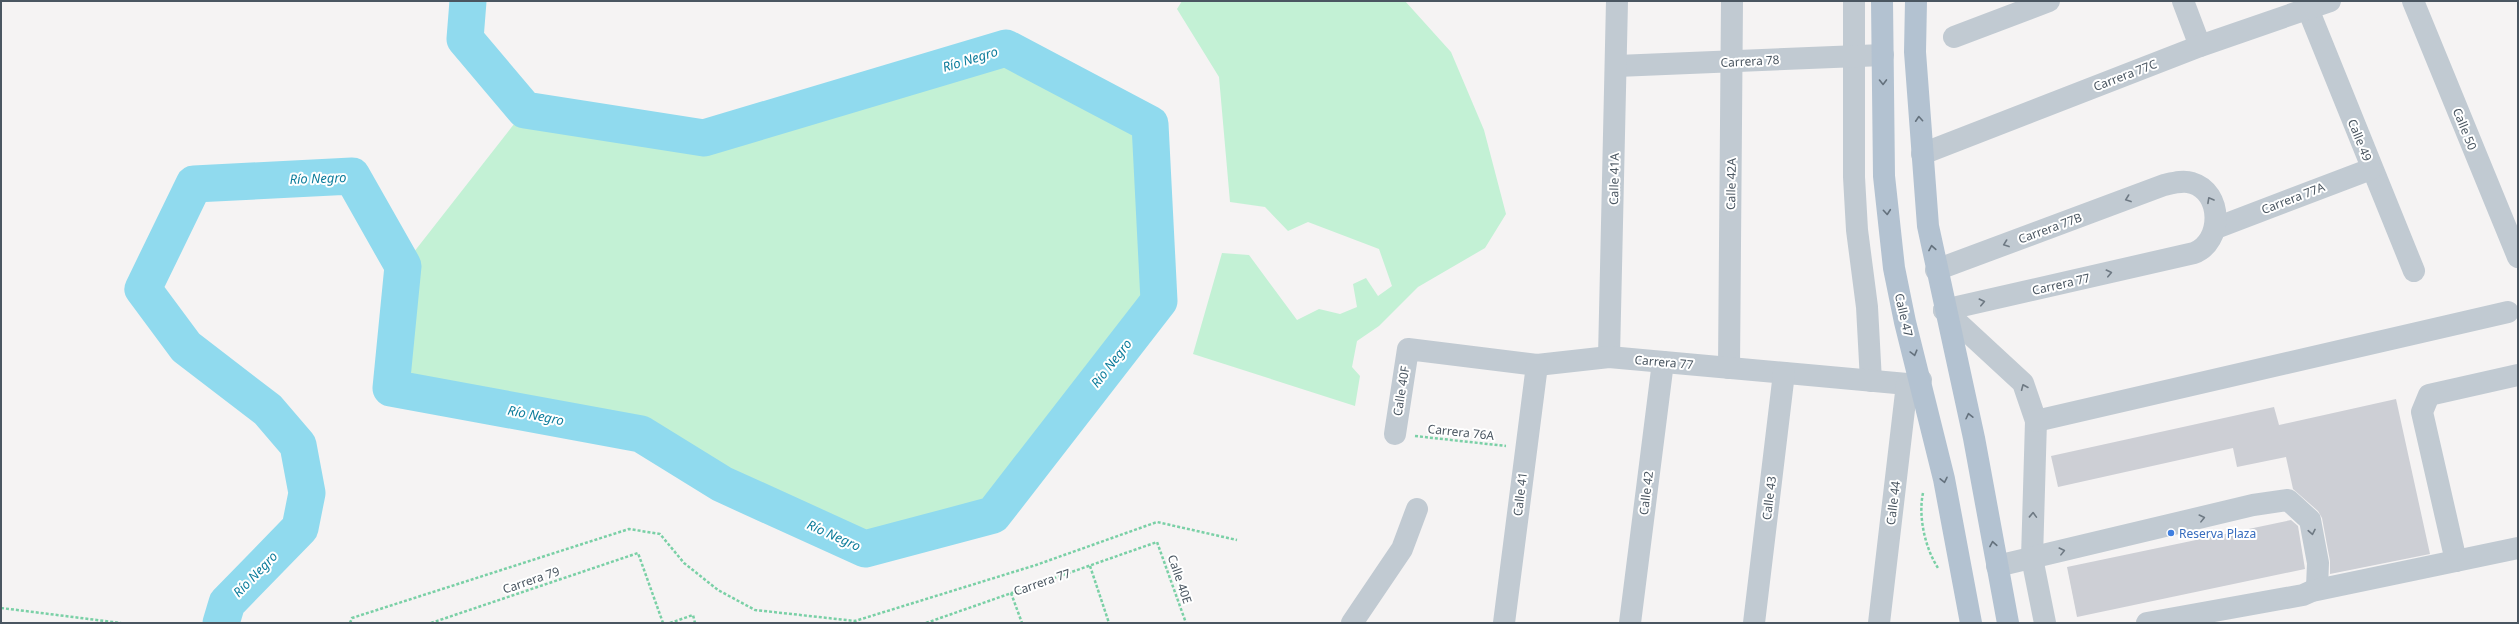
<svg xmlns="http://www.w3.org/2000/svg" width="2519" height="624" font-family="'Noto Sans',sans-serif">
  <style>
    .green { fill: #c3f1d5 }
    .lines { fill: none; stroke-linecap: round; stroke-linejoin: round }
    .river { stroke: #90daee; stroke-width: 37 }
    .building { fill: #cdcfd5 }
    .path { stroke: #7ad0a6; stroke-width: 2.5; stroke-dasharray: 3 2; stroke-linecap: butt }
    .minor { stroke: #c1cad2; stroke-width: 22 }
    .major { stroke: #b3c2d1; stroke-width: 22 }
    .oneway { stroke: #64717d }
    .oneway2 { stroke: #6e7983 }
    .shop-dot { fill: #3f7fe0; stroke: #fff; stroke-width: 1.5 }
    .labels { text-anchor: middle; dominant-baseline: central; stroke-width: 4; stroke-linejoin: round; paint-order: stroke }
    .street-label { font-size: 12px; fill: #4a5661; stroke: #fff }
    .shop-label { font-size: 12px; fill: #366cbe; stroke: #fff; text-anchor: start }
    .water-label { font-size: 13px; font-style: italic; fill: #0c7c9b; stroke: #fff }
  </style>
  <rect width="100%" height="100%" fill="#f5f3f3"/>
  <!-- green -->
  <g class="green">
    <path d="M1182,1H1405L1451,52L1484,130L1506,214L1485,248L1418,287L1379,326L1357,341L1352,367L1360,376L1355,406L1193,354L1222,253L1249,255L1297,320L1319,309L1340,314L1357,307L1353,284L1366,278L1378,296L1392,286L1379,249L1308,222L1288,231L1265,207L1230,202L1219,77L1177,9Z"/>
    <path d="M1006,48L1150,124L1159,301L993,515L865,549L722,484L641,434L391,388L403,266L525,110L704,138Z"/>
  </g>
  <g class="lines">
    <!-- river -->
    <path class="river" d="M221,623L227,603L300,528L307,493L298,445L268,410L186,347L143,289L194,184L352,176L403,266L391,388L641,434L722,484L865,549L993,515L1159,301L1150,124L1006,48L704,138L525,110L465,39L468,1"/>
  </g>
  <!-- building -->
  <g class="building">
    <path d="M2396,399L2430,554L2330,574V561L2322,518L2318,511L2293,489L2286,457L2237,467L2233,448L2058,487L2051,456L2274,407L2279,425Z"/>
    <path d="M2291,520L2298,526L2305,569L2077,617L2067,567Z"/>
  </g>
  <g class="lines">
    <!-- path -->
    <g class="path">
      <path d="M1415,436L1506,446"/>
      <path d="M1923,493C1918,516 1925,548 1938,568"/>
      <path d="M1090,566L1109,623"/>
      <path d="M1011,593L1022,623"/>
      <path d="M1,608L121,623"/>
      <path d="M350,623L352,618L629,529L660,534L684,563L718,590L755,610L855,621L1036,565L1157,522L1237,540"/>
      <path d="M431,623L638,553L663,623"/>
      <path d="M670,623L693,615L695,623"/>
      <path d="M926,623L1157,542L1186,623"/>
    </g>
    <!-- minor -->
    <g class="minor">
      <path d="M1854,1V177L1857,230L1867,307L1871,381"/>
      <path d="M2183,1L2200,46"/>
      <path d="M2413,1L2518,257"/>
      <path d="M2308,9L2414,271"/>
      <path d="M1954,37L2049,1"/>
      <path d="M1617,66L1883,55"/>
      <path d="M1922,154L2200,46L2330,1"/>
      <path d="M2216,228L2371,169"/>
      <path d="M1936,270L2164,185C2173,183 2183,180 2192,183C2223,192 2223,242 2194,253L1944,310"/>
      <path d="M1944,310L2023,383L2036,421L2032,558L2045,623"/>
      <path d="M1609,357L1617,1"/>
      <path d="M1729,368L1732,1"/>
      <path d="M2036,421L2508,312"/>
      <path d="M1395,434L1408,349L1537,365L1609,357L1907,384L1921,380"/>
      <path d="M2456,561L2422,412L2429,395L2518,375"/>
      <path d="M1997,566L2253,505L2288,500L2310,520L2318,563L2317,587L2312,591"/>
      <path d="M1352,623L1402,549L1417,509"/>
      <path d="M1504,623L1537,365"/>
      <path d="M1630,623L1663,362"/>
      <path d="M1754,623L1784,373"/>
      <path d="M1879,623L1907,384"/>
      <path d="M2147,623L2303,595L2312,591L2518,548"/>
    </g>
    <!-- major -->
    <g class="major">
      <path d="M1882,1L1884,176L1894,268L1905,322L1944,479L1971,623"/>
      <path d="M1916,1L1915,52L1928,226L1974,438L2008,623"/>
    </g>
  </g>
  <!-- one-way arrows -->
  <defs><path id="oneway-chevron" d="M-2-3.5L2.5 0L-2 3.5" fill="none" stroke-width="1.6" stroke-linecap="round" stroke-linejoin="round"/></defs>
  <g class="oneway">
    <use href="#oneway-chevron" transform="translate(1883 82) rotate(89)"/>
    <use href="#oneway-chevron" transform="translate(1919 119) rotate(-94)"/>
    <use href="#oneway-chevron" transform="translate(1887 212) rotate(85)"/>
    <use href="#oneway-chevron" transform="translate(1932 248) rotate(-100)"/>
    <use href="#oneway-chevron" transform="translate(1914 353) rotate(75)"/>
    <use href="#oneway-chevron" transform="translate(1969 416) rotate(-103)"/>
    <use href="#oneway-chevron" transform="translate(1944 480) rotate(78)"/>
    <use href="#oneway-chevron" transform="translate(1993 544) rotate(-100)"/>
  </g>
  <g class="oneway2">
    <use href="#oneway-chevron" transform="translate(2128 199) rotate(160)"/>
    <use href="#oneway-chevron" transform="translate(2210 200) rotate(-119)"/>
    <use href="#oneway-chevron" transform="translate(2006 244) rotate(160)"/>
    <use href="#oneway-chevron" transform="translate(2109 273) rotate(-13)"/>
    <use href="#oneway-chevron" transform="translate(1982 302) rotate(-13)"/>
    <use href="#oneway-chevron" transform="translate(2024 387) rotate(-113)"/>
    <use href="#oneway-chevron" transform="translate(2033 515) rotate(-88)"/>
    <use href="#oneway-chevron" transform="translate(2202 518) rotate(-14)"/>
    <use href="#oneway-chevron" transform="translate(2312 532) rotate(79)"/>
    <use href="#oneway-chevron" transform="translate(2062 551) rotate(-14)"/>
  </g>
  <!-- markers -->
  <circle class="shop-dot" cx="2171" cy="533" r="4"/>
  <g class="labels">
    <!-- street labels -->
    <g class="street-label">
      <text transform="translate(1750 61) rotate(-3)">Carrera 78</text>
      <text transform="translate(2125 75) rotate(-21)">Carrera 77C</text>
      <text transform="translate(2465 129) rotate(68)">Calle 50</text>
      <text transform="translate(2360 140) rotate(68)">Calle 49</text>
      <text transform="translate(1614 179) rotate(-89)">Calle 41A</text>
      <text transform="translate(1731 184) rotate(-89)">Calle 42A</text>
      <text transform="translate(2293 198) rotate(-21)">Carrera 77A</text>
      <text transform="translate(2050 228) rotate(-20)">Carrera 77B</text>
      <text transform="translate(2061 284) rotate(-13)">Carrera 77</text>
      <text transform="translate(1904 315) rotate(77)">Calle 47</text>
      <text transform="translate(1664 362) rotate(5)">Carrera 77</text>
      <text transform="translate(1401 391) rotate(-81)">Calle 40F</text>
      <text transform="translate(1461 432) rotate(6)">Carrera 76A</text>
      <text transform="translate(1646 493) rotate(-83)">Calle 42</text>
      <text transform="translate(1520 494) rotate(-83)">Calle 41</text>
      <text transform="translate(1769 498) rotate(-83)">Calle 43</text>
      <text transform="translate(1893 503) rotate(-83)">Calle 44</text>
      <text transform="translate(1180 579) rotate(71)">Calle 40E</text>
      <text transform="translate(531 580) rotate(-19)">Carrera 79</text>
      <text transform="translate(1042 582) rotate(-19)">Carrera 77</text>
    </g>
    <!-- shop labels -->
    <g class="shop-label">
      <text x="2179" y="533">Reserva Plaza</text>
    </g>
    <!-- water labels -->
    <g class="water-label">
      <text transform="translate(970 59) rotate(-17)">Río Negro</text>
      <text transform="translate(318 178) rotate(-2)">Río Negro</text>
      <text transform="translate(1111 363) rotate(-52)">Río Negro</text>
      <text transform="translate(536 415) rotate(11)">Río Negro</text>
      <text transform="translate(834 535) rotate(24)">Río Negro</text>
      <text transform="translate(255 574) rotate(-46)">Río Negro</text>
    </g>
  </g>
  <!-- border -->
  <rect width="2519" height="624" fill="none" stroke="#4a5661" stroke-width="4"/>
</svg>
